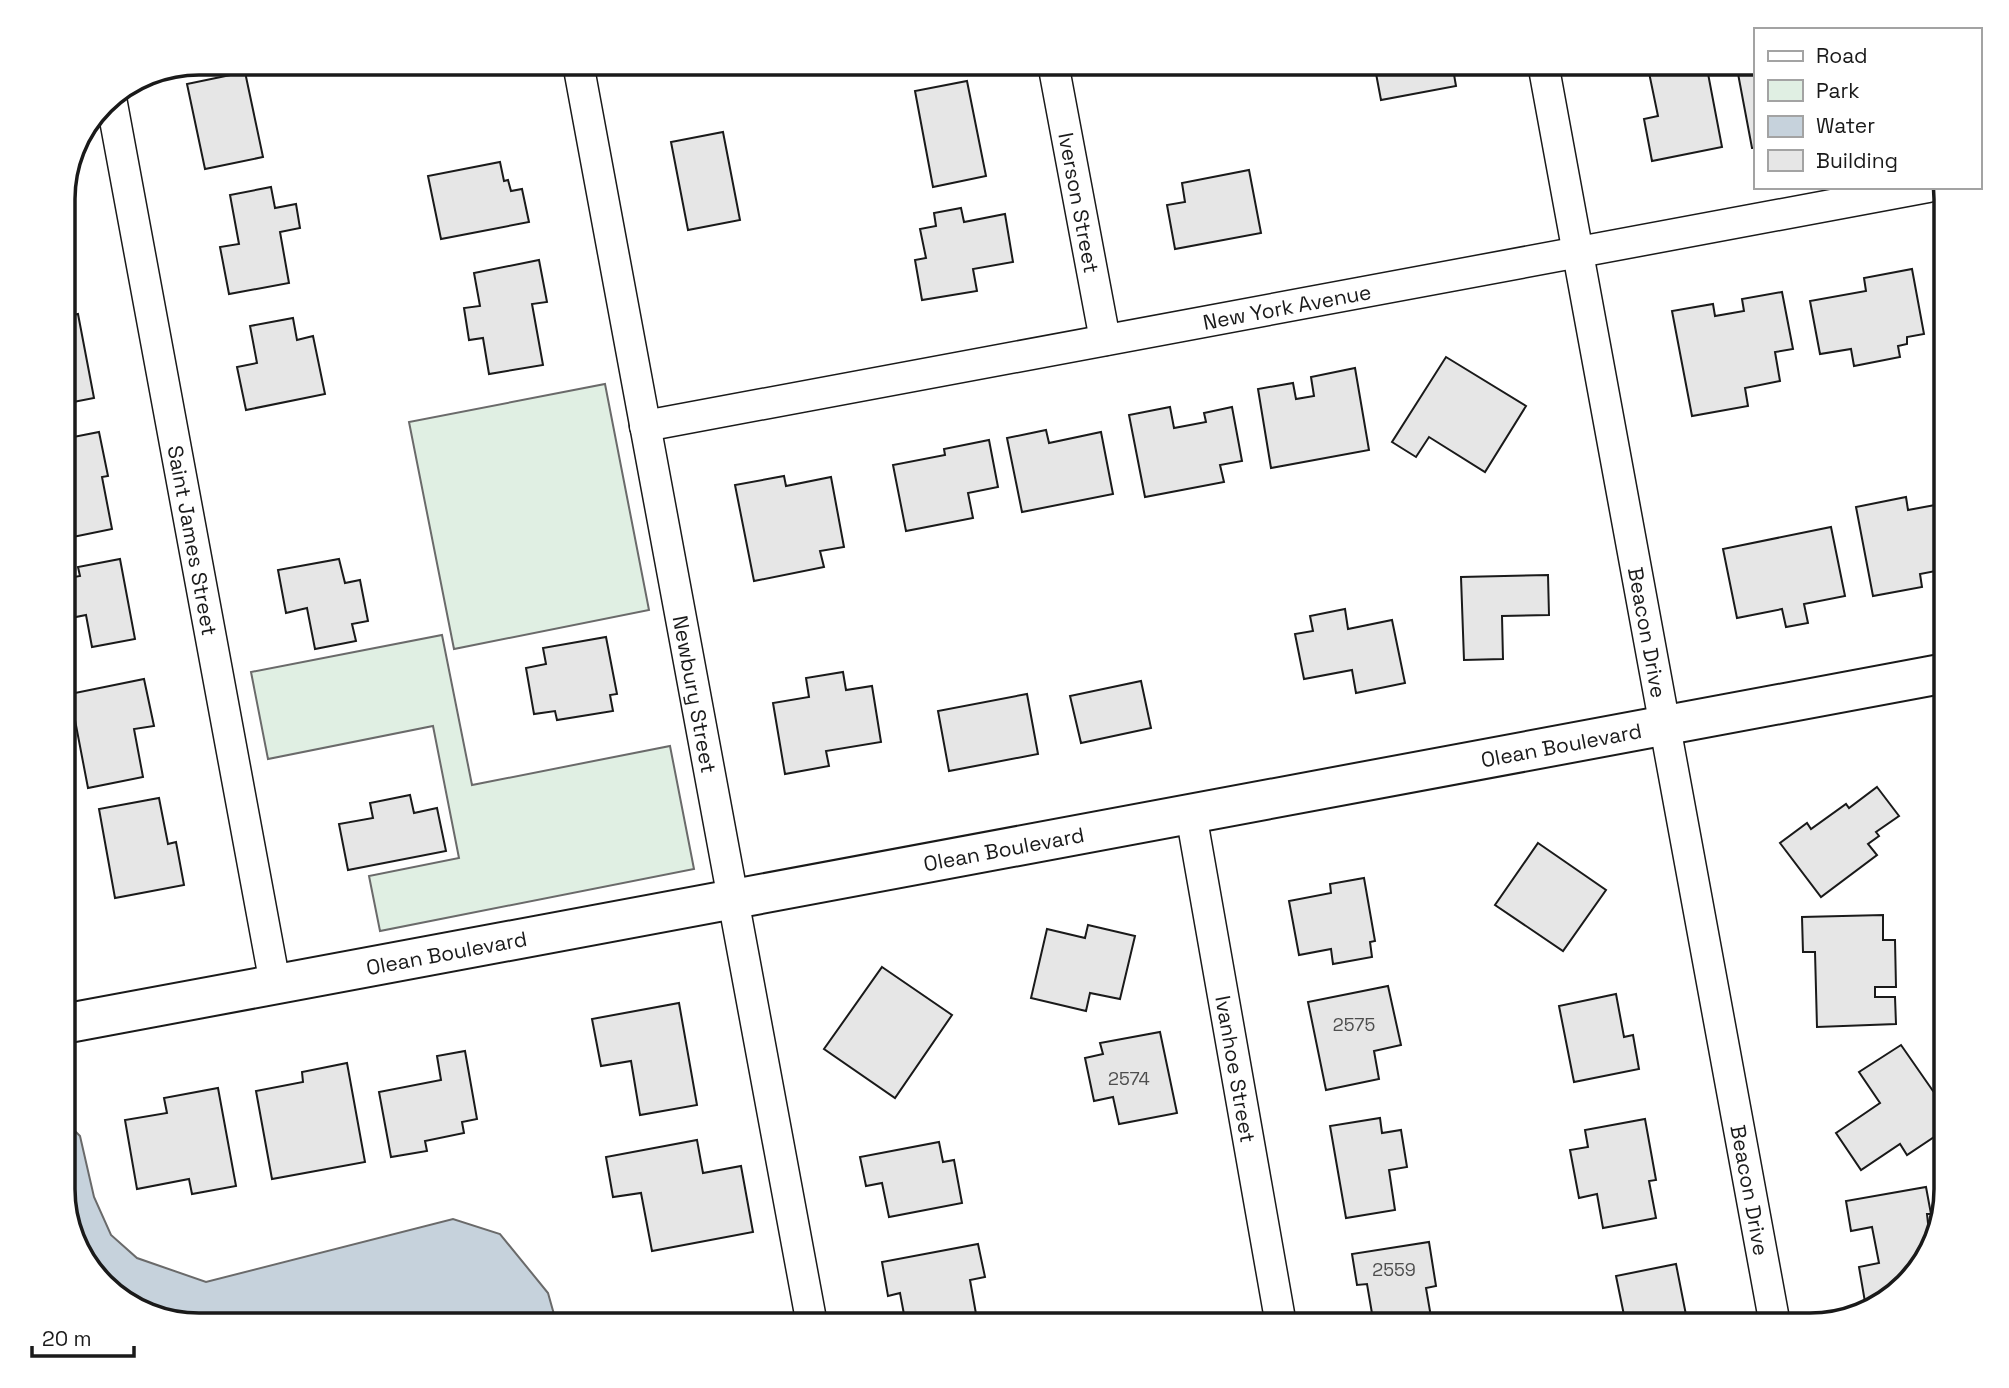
<svg xmlns="http://www.w3.org/2000/svg" width="2009" height="1388" font-family="'Space Grotesk',sans-serif">
  <style>
    .green { fill: #e0efe3; stroke: #6a6a6a; stroke-width: 2 }
    .water { fill: #c6d2dc; stroke: #6a6a6a; stroke-width: 2 }
    .building { fill: #e6e6e6; stroke: #1a1a1a; stroke-width: 2 }
    .lines { fill: none; stroke-linecap: round; stroke-linejoin: round }
    .minor-casing { stroke: #1a1a1a; stroke-width: 33 }
    .tertiary-casing { stroke: #1a1a1a; stroke-width: 42 }
    .minor { stroke: #fff; stroke-width: 30 }
    .tertiary { stroke: #fff; stroke-width: 38 }
    .labels { text-anchor: middle; dominant-baseline: central; stroke-width: 5; stroke-linejoin: round; paint-order: stroke }
    .number-label { font-size: 18px; fill: #4d4d4d }
    .street-label { font-size: 21px; fill: #1a1a1a; stroke: #fff }
    .rim { fill: none; stroke: #1a1a1a; stroke-width: 3.5 }
  </style>
  <rect width="100%" height="100%" fill="#fff"/>
  <!-- green -->
  <g class="green">
    <path d="M605,384L649,610L454,649L409,422Z"/>
    <path d="M442,635L472,785L670,746L694,869L380,931L369,876L459,858L433,726L268,759L251,672Z"/>
  </g>
  <!-- water -->
  <path class="water" d="M63,1119L80,1136L94,1197L111,1235L137,1258L206,1282L453,1219L500,1234L548,1293L557,1325H199L123,1302L81,1257L63,1197Z"/>
  <!-- building -->
  <g class="building">
    <path d="M1374,63H1452L1456,86L1381,100Z"/>
    <path d="M1647,63H1706L1722,147L1652,161L1644,119L1658,116Z"/>
    <path d="M1736,63H1755V148H1752Z"/>
    <path d="M245,72L263,157L205,169L187,84Z"/>
    <path d="M967,81L986,176L933,187L915,91Z"/>
    <path d="M723,132L740,220L688,230L671,142Z"/>
    <path d="M500,162L504,181L508,180L511,191L522,189L529,222L441,239L428,176Z"/>
    <path d="M1249,170L1261,233L1175,249L1167,205L1185,202L1182,183Z"/>
    <path d="M271,187L275,208L296,204L300,228L280,232L289,283L229,294L220,247L239,244L230,195Z"/>
    <path d="M961,208L964,222L1005,214L1013,262L973,269L977,291L922,300L915,260L926,258L920,229L936,226L934,213Z"/>
    <path d="M539,260L547,302L532,304L543,365L489,374L483,338L469,340L464,308L480,306L474,273Z"/>
    <path d="M1912,269L1924,334L1907,337V344L1898,346L1900,357L1854,366L1851,349L1820,354L1810,301L1866,291L1864,278Z"/>
    <path d="M1782,292L1793,349L1775,352L1780,381L1745,388L1748,406L1692,416L1672,311L1713,304L1715,316L1744,311L1742,299Z"/>
    <path d="M78,314L94,398L63,404V317Z"/>
    <path d="M293,318L297,340L313,336L325,394L246,410L237,367L257,363L250,326Z"/>
    <path d="M1446,357L1526,406L1485,472L1429,437L1416,457L1392,442Z"/>
    <path d="M1355,368L1369,450L1271,468L1258,389L1293,383L1296,399L1314,396L1311,377Z"/>
    <path d="M1170,407L1174,428L1206,422L1204,413L1232,407L1242,461L1220,465L1224,482L1145,497L1129,415Z"/>
    <path d="M1046,430L1049,443L1101,432L1113,494L1022,512L1007,438Z"/>
    <path d="M99,432L108,476L102,477L112,529L63,539V439Z"/>
    <path d="M989,440L998,487L968,493L973,518L906,531L893,465L945,455L944,449Z"/>
    <path d="M784,476L786,486L831,477L844,547L820,551L824,567L754,581L735,485Z"/>
    <path d="M1906,497L1908,510L1946,503V569L1920,574L1922,587L1873,596L1856,507Z"/>
    <path d="M1831,527L1845,596L1804,604L1808,623L1786,627L1782,609L1737,618L1723,549Z"/>
    <path d="M120,559L135,639L92,647L86,615L66,619L63,604V579L80,576L78,567Z"/>
    <path d="M339,559L345,583L360,580L368,621L352,624L356,641L315,649L307,608L286,613L278,570Z"/>
    <path d="M1548,575L1549,615L1502,616L1503,659L1464,660L1461,577Z"/>
    <path d="M1345,609L1348,629L1392,620L1405,683L1356,693L1352,670L1304,679L1295,634L1313,631L1310,616Z"/>
    <path d="M606,637L617,694L610,695L613,711L557,720L555,711L534,714L526,668L546,664L543,648Z"/>
    <path d="M843,672L846,690L872,686L881,742L826,751L829,766L785,774L773,703L809,697L806,678Z"/>
    <path d="M144,679L154,726L134,729L143,777L88,788L70,694Z"/>
    <path d="M1141,681L1151,728L1081,743L1070,696Z"/>
    <path d="M1027,694L1038,754L949,771L938,711Z"/>
    <path d="M1877,787L1899,816L1876,832L1879,836L1868,844L1877,855L1821,897L1780,843L1807,823L1811,829L1846,804L1849,808Z"/>
    <path d="M410,795L414,813L437,808L446,851L348,870L339,824L373,818L370,803Z"/>
    <path d="M159,798L168,844L176,842L184,885L115,898L99,809Z"/>
    <path d="M1538,843L1606,890L1563,951L1495,905Z"/>
    <path d="M1364,878L1375,941L1370,942L1372,957L1333,964L1331,949L1299,955L1289,901L1331,893L1330,884Z"/>
    <path d="M1883,915V940H1895L1896,987H1875V997H1895L1896,1024L1817,1027L1815,952H1803L1802,917Z"/>
    <path d="M1088,925L1135,936L1120,999L1090,993L1086,1011L1031,998L1047,929L1085,938Z"/>
    <path d="M882,967L952,1015L895,1098L824,1049Z"/>
    <path d="M1388,986L1401,1045L1374,1051L1379,1079L1326,1090L1308,1002Z"/>
    <path d="M1616,994L1624,1037L1633,1035L1639,1069L1574,1082L1559,1006Z"/>
    <path d="M679,1003L697,1105L640,1115L631,1061L601,1066L592,1019Z"/>
    <path d="M1160,1032L1177,1113L1119,1124L1113,1097L1094,1101L1085,1058L1103,1054L1100,1043Z"/>
    <path d="M1901,1045L1933,1091L1944,1084L1946,1087V1129L1907,1155L1900,1144L1861,1170L1836,1133L1880,1103L1859,1072Z"/>
    <path d="M465,1051L477,1119L462,1122L464,1133L425,1141L427,1151L391,1157L379,1092L441,1080L437,1056Z"/>
    <path d="M347,1063L365,1162L272,1179L256,1091L303,1082L302,1072Z"/>
    <path d="M218,1088L236,1186L192,1194L189,1179L137,1189L125,1120L167,1113L164,1098Z"/>
    <path d="M1380,1118L1382,1133L1401,1130L1407,1167L1389,1170L1395,1210L1346,1218L1330,1126Z"/>
    <path d="M1645,1119L1656,1180L1649,1181L1656,1218L1603,1228L1597,1194L1579,1198L1570,1150L1588,1147L1585,1130Z"/>
    <path d="M697,1140L703,1173L741,1166L753,1232L652,1251L641,1193L613,1197L606,1157Z"/>
    <path d="M939,1142L943,1162L954,1160L962,1203L889,1217L882,1183L866,1186L860,1157Z"/>
    <path d="M1926,1187L1931,1214H1927L1928,1223L1934,1230L1924,1260L1915,1262L1916,1271L1888,1298L1865,1302L1859,1267L1879,1263L1872,1227L1851,1231L1846,1201Z"/>
    <path d="M1429,1242L1436,1286L1426,1288L1431,1317L1374,1325L1367,1284L1357,1285L1352,1254Z"/>
    <path d="M978,1244L985,1277L970,1280L978,1325H906L900,1293L888,1296L882,1262Z"/>
    <path d="M1676,1264L1688,1325H1626L1616,1276Z"/>
  </g>
  <g class="lines">
    <!-- minor casing -->
    <g class="minor-casing">
      <g id="minor">
        <path id="s1" d="M578,63L812,1325"/>
        <path id="s2" d="M1053,63L1105,340"/>
        <path id="s3" d="M1543,63L1775,1325"/>
        <path id="s4" d="M111,98L275,984"/>
        <path id="s5" d="M645,426L1928,187"/>
        <path id="s6" d="M1191,814L1281,1325"/>
      </g>
    </g>
    <!-- tertiary casing -->
    <g class="tertiary-casing">
      <g id="tertiary">
        <path id="s7" d="M63,1024L1946,673"/>
      </g>
    </g>
    <!-- minor -->
    <use href="#minor" class="minor"/>
    <!-- tertiary -->
    <use href="#tertiary" class="tertiary"/>
  </g>
  <g class="labels">
    <!-- number labels -->
    <g class="number-label">
      <text x="1354" y="1024">2575</text>
      <text x="1129" y="1078">2574</text>
      <text x="1394" y="1269">2559</text>
    </g>
    <!-- street labels -->
    <g class="street-label">
      <text stroke="none"><textPath href="#s2" startOffset="142">Iverson Street</textPath></text>
      <text stroke="none"><textPath href="#s5" startOffset="653">New York Avenue</textPath></text>
      <text stroke="none"><textPath href="#s4" startOffset="450">Saint James Street</textPath></text>
      <text stroke="none"><textPath href="#s3" startOffset="579">Beacon Drive</textPath></text>
      <text stroke="none"><textPath href="#s1" startOffset="642">Newbury Street</textPath></text>
      <text stroke="none"><textPath href="#s7" startOffset="1524">Olean Boulevard</textPath></text>
      <text stroke="none"><textPath href="#s7" startOffset="957">Olean Boulevard</textPath></text>
      <text stroke="none"><textPath href="#s7" startOffset="390">Olean Boulevard</textPath></text>
      <text stroke="none"><textPath href="#s6" startOffset="259">Ivanhoe Street</textPath></text>
      <text stroke="none"><textPath href="#s3" startOffset="1146">Beacon Drive</textPath></text>
    </g>
  </g>
  <!-- crop -->
  <path d="M0 0H2009V1388H0ZM199 75H1810A124 124 0 0 1 1934 199V1189A124 124 0 0 1 1810 1313H199A124 124 0 0 1 75 1189V199A124 124 0 0 1 199 75Z" fill="#fff" fill-rule="evenodd"/>
  <path class="rim" d="M199 75H1810A124 124 0 0 1 1934 199V1189A124 124 0 0 1 1810 1313H199A124 124 0 0 1 75 1189V199A124 124 0 0 1 199 75Z"/>
  <!-- legend -->
  <rect x="1754" y="28" width="228" height="161" fill="#ffffff" stroke="#a3a3a3" stroke-width="2"/>
  <rect x="1768" y="51" width="35" height="10" fill="#ffffff" stroke="#a3a3a3" stroke-width="2"/>
  <text x="1816" y="63" font-size="21" fill="#1a1a1a">Road</text>
  <rect x="1768" y="80" width="35" height="21" fill="#e0efe3" stroke="#a3a3a3" stroke-width="2"/>
  <text x="1816" y="98" font-size="21" fill="#1a1a1a">Park</text>
  <rect x="1768" y="116" width="35" height="21" fill="#c6d2dc" stroke="#a3a3a3" stroke-width="2"/>
  <text x="1816" y="133" font-size="21" fill="#1a1a1a">Water</text>
  <rect x="1768" y="150" width="35" height="21" fill="#e6e6e6" stroke="#a3a3a3" stroke-width="2"/>
  <text x="1816" y="168" font-size="21" fill="#1a1a1a">Building</text>
  <!-- scale -->
  <path d="M32 1346v10h102v-10" fill="none" stroke="#1a1a1a" stroke-width="3.5"/>
  <text x="42" y="1346" font-size="21" fill="#1a1a1a" stroke="#ffffff" stroke-width="5" paint-order="stroke">20 m</text>
</svg>
